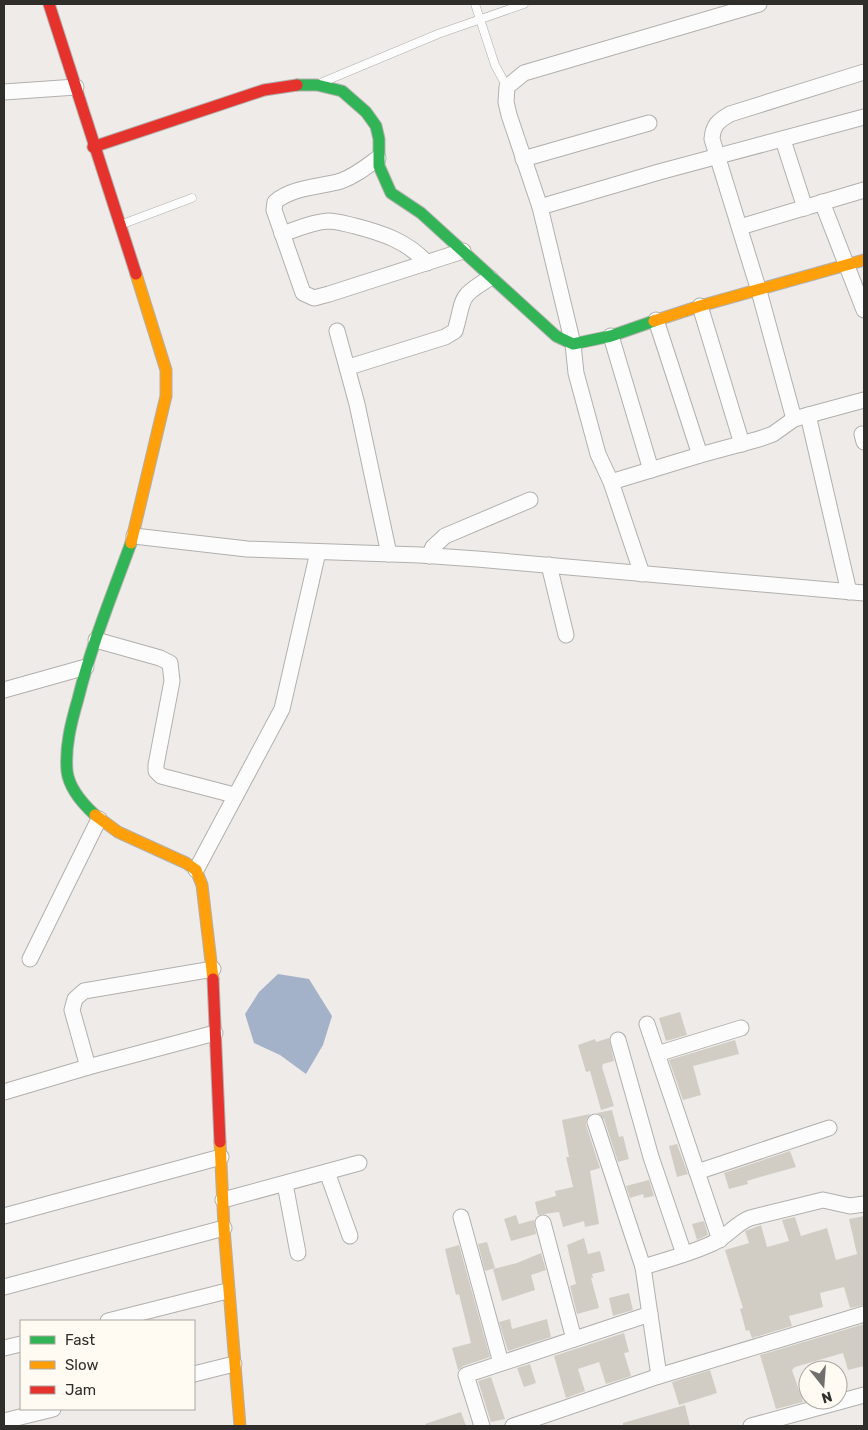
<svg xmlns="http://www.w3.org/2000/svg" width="868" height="1430" font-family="Rubik,sans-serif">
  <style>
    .water { fill: #a4b2c9 }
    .building { fill: #d2cdc4 }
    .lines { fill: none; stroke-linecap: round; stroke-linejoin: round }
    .lane-casing { stroke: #b2b0ae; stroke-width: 9 }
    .street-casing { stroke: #b2b0ae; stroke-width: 17 }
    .fast-casing { stroke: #b2b0ae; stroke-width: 13 }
    .slow-casing { stroke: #b2b0ae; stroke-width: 13 }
    .jam-casing { stroke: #b2b0ae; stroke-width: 13 }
    .lane { stroke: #fcfcfc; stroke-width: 8 }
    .street { stroke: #fcfcfc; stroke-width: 15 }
    .fast { stroke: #30b455; stroke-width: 11 }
    .slow { stroke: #ff9f0a; stroke-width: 11 }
    .jam { stroke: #e5322d; stroke-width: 11 }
  </style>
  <rect width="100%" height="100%" fill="#eeebe8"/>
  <!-- water -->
  <path class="water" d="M278,974L309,979L332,1016L323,1045L306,1074L280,1055L254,1043L245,1014L259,992Z"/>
  <!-- building -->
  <g class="building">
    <path d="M680,1012L687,1035L666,1041L659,1018Z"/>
    <path d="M609,1038L614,1061L603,1064L602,1067L614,1106L601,1110L590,1071L586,1072L578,1045L595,1039L596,1042Z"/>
    <path d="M735,1040L739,1054L693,1066L701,1095L683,1100L669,1060Z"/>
    <path d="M612,1110L619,1137L623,1136L629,1159L618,1162L604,1119L597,1113Z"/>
    <path d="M590,1114L586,1120V1125L600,1168L590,1171L599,1224L585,1227L584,1221L563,1227L559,1212L538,1215L535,1202L556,1196L555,1191L573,1187L566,1157H569L562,1120Z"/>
    <path d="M677,1144L688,1174L677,1177L669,1146Z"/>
    <path d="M790,1151L796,1167L760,1177L747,1181L748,1184L729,1189L724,1173Z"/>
    <path d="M649,1180L654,1196L644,1198L643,1194L630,1198L626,1186Z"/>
    <path d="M516,1215L519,1224L534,1220L536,1234L511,1241L504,1219Z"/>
    <path d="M864,1216V1305L850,1308L844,1287L820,1293L823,1307L789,1316L792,1326L752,1338L749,1330L746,1331L740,1309L743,1308L725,1250L749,1243L745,1231L761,1225L767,1247L789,1241L782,1220L795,1217L801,1236L827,1228L836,1260L857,1254L849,1219Z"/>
    <path d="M704,1221L708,1235L697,1240L692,1224Z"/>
    <path d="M584,1238L588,1254L600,1251L605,1271L592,1274L593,1278H591L599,1308L577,1314L570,1286L576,1284L567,1245Z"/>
    <path d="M487,1242L495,1268L485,1271L478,1244Z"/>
    <path d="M459,1245L490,1357L463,1366L458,1370L452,1348L471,1343L459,1294L456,1295L453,1283L445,1249Z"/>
    <path d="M541,1253L546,1270L531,1275L535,1290L502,1301L493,1269L517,1263Z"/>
    <path d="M629,1293L633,1310L613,1316L609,1298Z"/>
    <path d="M510,1319L512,1329L547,1319L551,1337L508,1351L499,1322Z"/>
    <path d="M864,1324V1366L848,1370L843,1353L795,1367L792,1370L803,1402L776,1409L760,1355Z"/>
    <path d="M624,1333L629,1352L624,1353L631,1376L606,1384L599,1362L578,1369L585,1391L566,1398L554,1356Z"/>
    <path d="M530,1364L536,1383L524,1387L517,1368Z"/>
    <path d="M710,1370L717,1393L679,1405L672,1382Z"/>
    <path d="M491,1377L505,1419L491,1422L478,1381Z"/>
    <path d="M685,1405L690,1426H623V1423Z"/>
    <path d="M461,1412L466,1426H426L425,1424Z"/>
  </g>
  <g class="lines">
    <!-- lane casing -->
    <g class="lane-casing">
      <g id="lane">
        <path d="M475,4L495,65L507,87"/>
        <path d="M323,82L438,34L524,4"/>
        <path d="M120,225L192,198"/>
      </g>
    </g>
    <!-- street casing -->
    <g class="street-casing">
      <g id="street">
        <path d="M4,92L76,87"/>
        <path d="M783,140L805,208"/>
        <path d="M378,158C366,167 355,176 341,181C320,187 292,187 275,202L274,210L303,293L314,298L329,294L463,251"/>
        <path d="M523,159L649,123"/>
        <path d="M822,202L864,310"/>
        <path d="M540,207L659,172L864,117"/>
        <path d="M740,227L864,190"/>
        <path d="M282,234C297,229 312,222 328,221C337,221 346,224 355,226C382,233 407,241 427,263"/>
        <path d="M700,306L742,444"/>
        <path d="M656,320L700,455"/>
        <path d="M337,331L357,404L389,554"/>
        <path d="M611,336L651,470"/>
        <path d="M349,367L445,337L455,331C465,297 457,298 490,278"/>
        <path d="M808,415L849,592"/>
        <path d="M794,419L759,291L712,139C713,125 718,121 730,114L864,72"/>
        <path d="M862,434L864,442"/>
        <path d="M611,482L700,455L759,439L773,434L794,419L864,400"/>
        <path d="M134,536L247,549L420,555L477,559L864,593"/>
        <path d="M429,556L433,547L445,536L530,500"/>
        <path d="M549,565L566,635"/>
        <path d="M642,574L611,482L598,454L576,373L573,344L540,207L509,115L506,102L507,87L524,73L759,4"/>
        <path d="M96,640L160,658L170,663L172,681L156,765V771L161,776L234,795"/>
        <path d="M4,690L86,667"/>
        <path d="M196,870L282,709L318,552"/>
        <path d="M30,959L99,819"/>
        <path d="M647,1024L720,1240"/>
        <path d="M618,1040L651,1157L684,1254"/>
        <path d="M657,1054L741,1028"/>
        <path d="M88,1067L72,1010L75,999L84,991L213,969"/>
        <path d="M4,1092L88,1067L215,1033"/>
        <path d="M595,1122L643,1267L659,1376"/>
        <path d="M327,1172L350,1236"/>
        <path d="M697,1172L829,1128"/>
        <path d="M285,1184L298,1253"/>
        <path d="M223,1200L359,1163"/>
        <path d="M4,1216L221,1157"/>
        <path d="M461,1217L501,1363"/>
        <path d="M543,1223L574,1339"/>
        <path d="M643,1267C666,1260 689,1254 711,1244C726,1238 736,1223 750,1218L823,1200L850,1206L864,1204"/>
        <path d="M4,1287L224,1228"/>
        <path d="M108,1321L227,1291"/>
        <path d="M4,1348L21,1344"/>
        <path d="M194,1374L234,1364"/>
        <path d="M4,1421L53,1409"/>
        <path d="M482,1426L466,1375L650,1314"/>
        <path d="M513,1426L659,1376L864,1314"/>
        <path d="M751,1426L864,1395"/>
      </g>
    </g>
    <!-- fast casing -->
    <g class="fast-casing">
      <g id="fast">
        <path d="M297,85H317L342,91L366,112L376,126L379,139V166L391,193L421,213L556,336L573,344L611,336L654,321"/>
        <path d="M95,815C83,804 69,788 67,771C65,746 71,723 78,699C91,646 112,595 131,543"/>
      </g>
    </g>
    <!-- slow casing -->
    <g class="slow-casing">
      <g id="slow">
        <path d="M654,321L700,306L864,260"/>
        <path d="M131,543L166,396V370L136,274"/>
        <path d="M95,815L118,832L186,863L196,870L202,885L213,979"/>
        <path d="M220,1142L224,1228L240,1426"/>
      </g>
    </g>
    <!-- jam casing -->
    <g class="jam-casing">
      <g id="jam">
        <path d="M49,4L136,274"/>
        <path d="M93,147L264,90L297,85"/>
        <path d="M213,979L220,1142"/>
      </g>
    </g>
    <!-- lane -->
    <use href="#lane" class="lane"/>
    <!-- street -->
    <use href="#street" class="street"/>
    <!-- fast -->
    <use href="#fast" class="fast"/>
    <!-- slow -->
    <use href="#slow" class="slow"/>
    <!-- jam -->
    <use href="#jam" class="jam"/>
  </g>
  <!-- border -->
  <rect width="868" height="1430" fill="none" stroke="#302e2b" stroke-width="10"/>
  <!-- legend -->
  <rect x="20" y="1320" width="175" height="90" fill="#fffaf2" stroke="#aca8a2"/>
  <rect x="30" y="1336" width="25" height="8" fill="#30b455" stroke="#aca8a2"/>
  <text x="65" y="1345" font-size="15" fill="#302e2b">Fast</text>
  <rect x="30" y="1361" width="25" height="8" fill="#ff9f0a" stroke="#aca8a2"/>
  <text x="65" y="1370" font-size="15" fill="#302e2b">Slow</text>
  <rect x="30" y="1386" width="25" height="8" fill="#e5322d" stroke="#aca8a2"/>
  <text x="65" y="1395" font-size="15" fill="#302e2b">Jam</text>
  <!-- north arrow -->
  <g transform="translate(823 1385) rotate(163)"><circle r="24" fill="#fffaf2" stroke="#aca8a2"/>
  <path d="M0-4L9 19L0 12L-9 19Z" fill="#72706d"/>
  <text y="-8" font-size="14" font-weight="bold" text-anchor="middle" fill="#302e2b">N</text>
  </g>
</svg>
